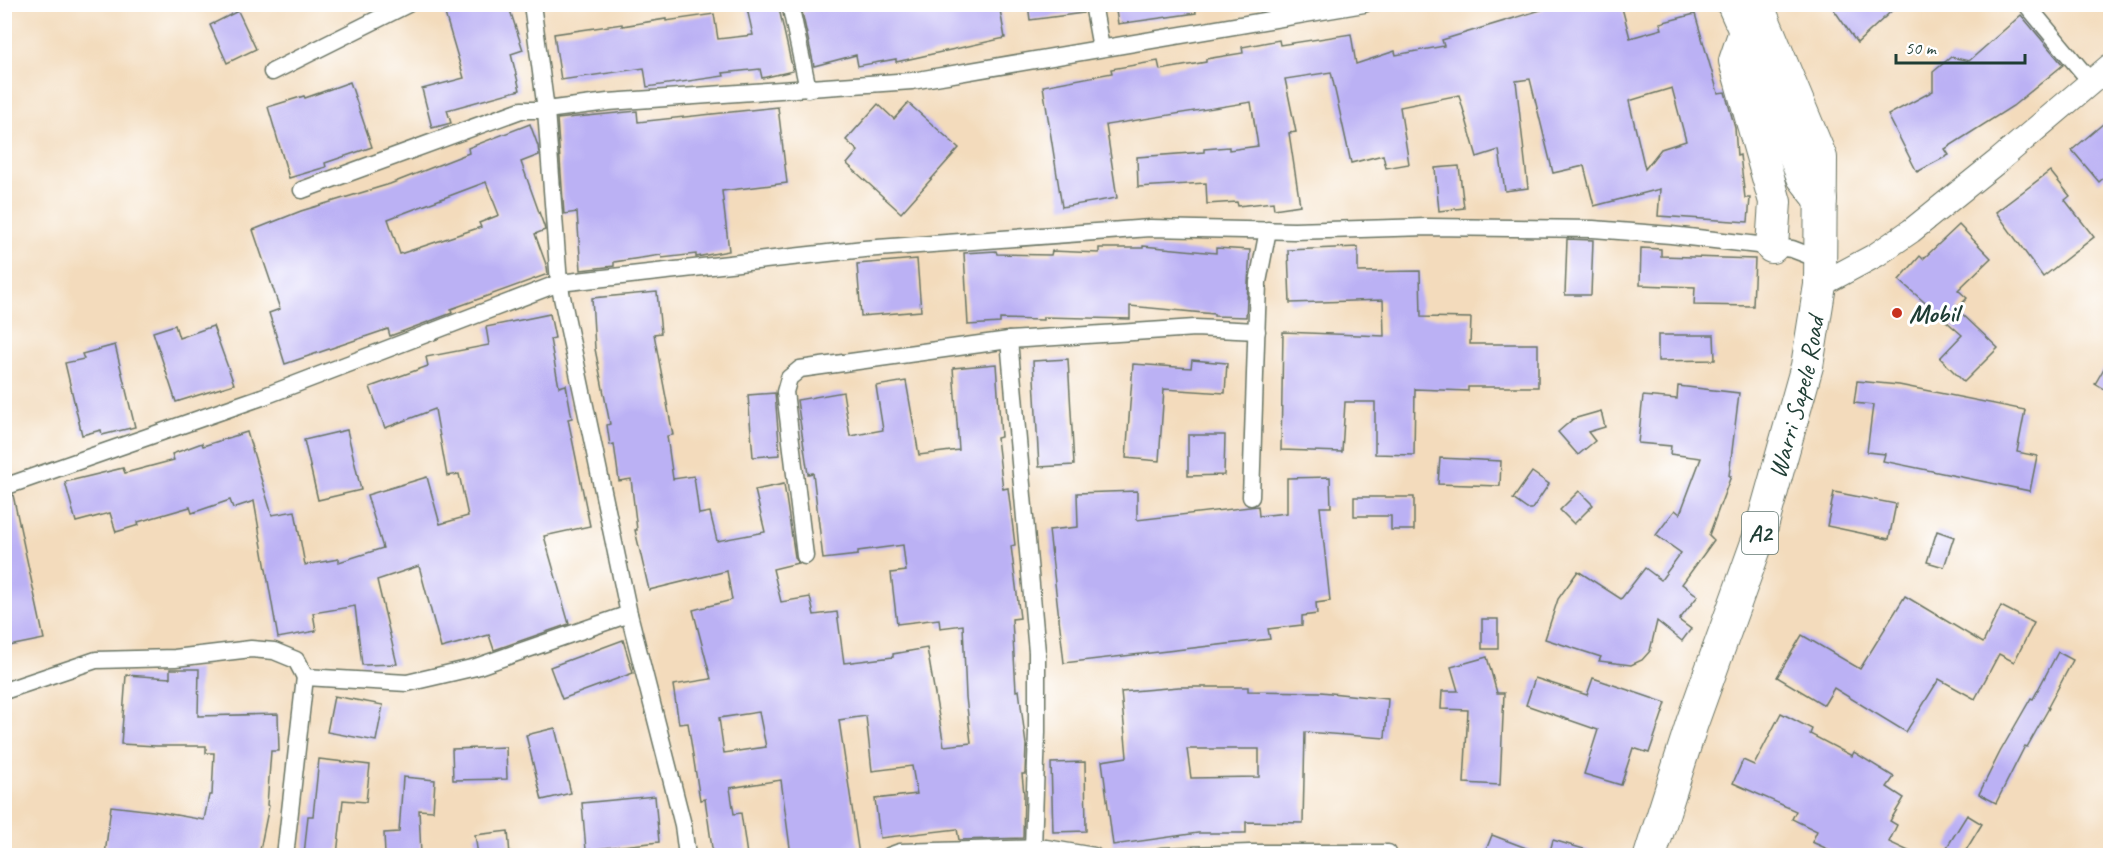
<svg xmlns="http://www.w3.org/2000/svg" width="2115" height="860" font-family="Caveat,sans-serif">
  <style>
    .building { fill: #bbb1f4; fill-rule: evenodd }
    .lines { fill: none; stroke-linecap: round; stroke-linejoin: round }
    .street-casing { stroke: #697464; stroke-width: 19 }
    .secondary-casing { stroke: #697464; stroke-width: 26 }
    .highway-casing { stroke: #697464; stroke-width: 34 }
    .street { stroke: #fff; stroke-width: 16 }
    .secondary { stroke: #fff; stroke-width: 24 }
    .highway { stroke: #fff; stroke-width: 32 }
    .poi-dot { fill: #c8321e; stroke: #fff; stroke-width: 2 }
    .labels { text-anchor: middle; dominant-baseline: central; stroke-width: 6; stroke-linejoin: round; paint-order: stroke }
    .shield { fill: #fff; stroke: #627771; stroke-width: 1.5 }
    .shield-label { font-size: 24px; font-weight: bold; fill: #1f3d34 }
    .poi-label { font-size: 26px; font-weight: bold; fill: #1f3d34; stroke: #fff; text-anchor: start }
    .street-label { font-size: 26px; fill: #1f3d34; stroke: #fff }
  </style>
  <rect width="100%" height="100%" fill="#fff"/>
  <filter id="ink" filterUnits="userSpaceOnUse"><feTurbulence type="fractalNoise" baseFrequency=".0167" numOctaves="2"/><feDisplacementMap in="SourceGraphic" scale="12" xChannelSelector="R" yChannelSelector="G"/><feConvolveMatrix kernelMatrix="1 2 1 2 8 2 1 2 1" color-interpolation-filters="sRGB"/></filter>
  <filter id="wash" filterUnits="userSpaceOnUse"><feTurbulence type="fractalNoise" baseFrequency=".008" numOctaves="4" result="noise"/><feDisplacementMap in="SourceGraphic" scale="24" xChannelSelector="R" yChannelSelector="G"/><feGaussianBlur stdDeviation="1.35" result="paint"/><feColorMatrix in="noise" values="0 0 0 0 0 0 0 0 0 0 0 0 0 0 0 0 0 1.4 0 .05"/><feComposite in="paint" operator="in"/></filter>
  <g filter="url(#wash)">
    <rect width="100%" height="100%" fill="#f3dbbc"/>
    <g id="blocks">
      <!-- building -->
      <g class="building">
        <path d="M450,4H508L523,50L511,54L520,90L447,110L451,123L432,128L422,89L464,78L443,7Z"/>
        <path d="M746,4H778L793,71L762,78L760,69L723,73L724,76L647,87L644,68L561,80L554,34L622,24V26L666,19V21L714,14L718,39L753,35Z"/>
        <path d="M831,4H999L1005,38L896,62V59L858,66L856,55L814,66L802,12Z"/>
        <path d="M1028,4H1082L1083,13L1030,20Z"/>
        <path d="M1115,4H1195L1196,13L1118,24Z"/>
        <path d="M1543,4H1621L1630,38L1662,29L1660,23L1695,14L1718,93L1725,92L1735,128L1737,156L1740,155L1745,198H1750L1748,222L1658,216L1660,189L1594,206L1584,166L1553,173L1530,79L1516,81L1528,188L1505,191L1499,150L1477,157L1459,95L1400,107L1409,164L1386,168L1383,155L1351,163L1331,72L1285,79L1296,132L1289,133L1300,205L1274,209L1273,202L1238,206L1237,202L1207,204L1206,183L1138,187L1137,157L1204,152V149L1229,147V150L1258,146L1251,102L1106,125L1117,198L1062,207L1043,86L1112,73L1111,69L1158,61L1160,70L1206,62V59L1243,53L1242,47L1279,40L1280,45L1351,34L1356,64L1395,51L1396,55L1444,46L1442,40L1544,9ZM1672,88L1686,141L1661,149L1645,169L1629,101Z"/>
        <path d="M1830,4H1899L1857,43Z"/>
        <path d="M238,11L256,49L227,63L210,25Z"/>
        <path d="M2021,15L2063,65L2013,106L1945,149L1949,155L1917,172L1888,115L1933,91V72L1951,57L1969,61Z"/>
        <path d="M350,82L372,147L325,163L326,167L289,178L268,107L304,96L305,98Z"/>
        <path d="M908,103L959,148L901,213L847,164L858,151L846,140L878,104L894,119Z"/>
        <path d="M778,107L787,183L722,191L729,251L696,257V254L662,258L661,255L614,262V266L581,270L577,212L564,214L557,119L637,111L638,122Z"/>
        <path d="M2104,123L2110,131V172L2099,182L2072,150Z"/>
        <path d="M530,124L538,146L539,155L521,162L544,226L545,230L535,234L547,267L548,274L451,309L452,313L401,332L390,336L388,329L285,364L269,313L280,309L253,230L301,211L390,184L469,153L468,148ZM486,182L499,215L479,223L481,227L400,254L388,219Z"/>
        <path d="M1459,166L1464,208L1439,211L1435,168Z"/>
        <path d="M2050,171L2070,196L2065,200L2094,237L2043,277L1996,212Z"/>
        <path d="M1959,225L1991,258L1958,290L1967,298L1957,309L1998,348L1964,382L1940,358L1962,335L1899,280L1920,256L1923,259Z"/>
        <path d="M1567,239L1593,240L1591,295H1565Z"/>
        <path d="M1143,246L1216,253V248L1250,250L1246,317L1214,316V314L1130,306V319L1043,317V320L1000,319V323L968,325L964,253L996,251L997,254L1051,255L1052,251L1099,253V248H1143Z"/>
        <path d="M1358,247V272L1420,271L1421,317L1471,318L1470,344H1538V387H1468V391L1415,389L1414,455L1375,454V402H1345L1342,452L1281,450L1283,332L1384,336L1383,300L1290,303L1288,250Z"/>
        <path d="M1641,248L1661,249V256L1755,259L1753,306L1694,305L1695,287L1640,285Z"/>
        <path d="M917,259L921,311L861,316L857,264Z"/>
        <path d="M657,292L661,333L654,334L673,435L667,436L673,479L694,476L699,514L710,512L717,541L765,532L755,490L784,484L795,557L798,563L773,569L781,602L810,597L814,615L837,612L844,663L893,657V654L927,648L944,746L971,743L966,697L963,625L940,628L939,619L897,624L891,573L906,571L903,545L858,551V555L823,559L813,473L808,474L797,400L843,392L850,436L883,430L876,386L906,381L919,455L959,450L953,368L996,364L1001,437L997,438L1003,489L1008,488L1015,545L1011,546L1020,618L1012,619L1016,691L1019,690L1026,745L1025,774H1022L1024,794L1023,838L959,840L957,829L880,838L875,799L917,794L912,766L872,771L866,716L839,720L859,855H791L781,780L730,788L734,814L741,813L747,855H713L705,799L700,800L688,723L679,724L673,685L711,679L693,610L732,600L727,571L649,590L635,530H637L631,479L619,481L614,444L610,445L607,425L610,424L595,349L592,298ZM759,712L766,747L724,753L719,718Z"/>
        <path d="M550,314L555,338L550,339L559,387L566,385L572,418L568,419L590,526L544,536L569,624L494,650L489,635L441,648L419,566L377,580L397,664L362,665L355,606L313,613L316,631L278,638L254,501L233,508L230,500L192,513L190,507L138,522L139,525L116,532L110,513L76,522L65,482L123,468L125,473L174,460L172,454L202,443L203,446L247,432L272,515L295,511L305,565L339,559V562L383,548L367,495L427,477L440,524L468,516L459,474L447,476L435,409L385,428L370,387L428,366L426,357L489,345L486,327Z"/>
        <path d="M175,325L179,338L213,326L234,384L176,402L153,332Z"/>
        <path d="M1658,335H1714L1715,360L1658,361Z"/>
        <path d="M115,345L135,427L102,435L101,430L82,435L65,363L84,359L82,354Z"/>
        <path d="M2110,358V393L2095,384Z"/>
        <path d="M1068,359L1074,465L1039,467L1033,361Z"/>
        <path d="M1192,360L1227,363L1225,393L1164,389L1159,461L1126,458L1133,364L1191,368Z"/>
        <path d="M1857,381L1899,385L2025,410L2017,452L2037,456L2030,491L1883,461L1885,454L1867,452L1873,405L1854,403Z"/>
        <path d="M1678,386L1739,393L1729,476H1731L1709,535L1714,540L1682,584L1698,596L1679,620L1691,629L1682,641L1657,621L1650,651L1642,660L1631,665L1599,661L1601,657L1545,639L1558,599L1578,571L1621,599L1645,568L1661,580L1681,553L1656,535L1675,510L1680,514L1701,458L1670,454L1671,446L1638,443L1643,396L1677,399Z"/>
        <path d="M775,393L780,455L753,457L748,395Z"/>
        <path d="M1601,411L1605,427L1588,432L1595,441L1578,455L1558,432L1573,419Z"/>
        <path d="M347,430L361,490L318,500L304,440Z"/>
        <path d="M1188,435H1225L1224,475L1188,476Z"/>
        <path d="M1440,458L1501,461L1500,486L1438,484Z"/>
        <path d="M1532,472L1549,484L1532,509H1527L1513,499Z"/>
        <path d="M1330,477L1331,507H1320L1330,601L1316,603L1317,614L1302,616V625L1268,629L1270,639L1064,663L1049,530L1078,527L1077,493L1137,491V520L1258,506L1259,516L1287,513V478Z"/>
        <path d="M1579,491L1593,505L1574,524L1560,510Z"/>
        <path d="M1834,492L1896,504L1889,539L1827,526Z"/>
        <path d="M13,495L44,639L4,647V497Z"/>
        <path d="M1354,497H1414V530H1391V516H1354Z"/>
        <path d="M1937,531L1954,537L1944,567L1927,562Z"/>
        <path d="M1905,596L1983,643L2001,606L2034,623L2014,662L1999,654L1975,699L1939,679L1906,732L1834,688L1824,705L1777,677L1802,635L1860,669Z"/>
        <rect x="1482" y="619" width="16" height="30"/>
        <path d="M623,640L633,673L562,699L550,667Z"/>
        <path d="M2058,652L2073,660L2048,707L2049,708L2027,747L2025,746L1996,803L1979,794L2000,752L2031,698L2033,699Z"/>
        <path d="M1487,657L1497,693H1504L1500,785L1464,783L1468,710L1441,709L1442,691H1458L1451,667Z"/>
        <path d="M170,669H199L198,716L278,714L279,751H271L267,805L269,806L259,855H105L111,806L153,811L204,820L209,795H212L214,753H206V746H156L121,744L126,675L170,678Z"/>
        <path d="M1535,678L1587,695L1593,678L1666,703L1649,753L1633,748L1621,785L1584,774L1598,730L1526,705Z"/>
        <path d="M1179,687H1248V691L1321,692L1388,699L1385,738L1305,732L1303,823L1246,822V833H1198L1113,845L1102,761L1127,757L1121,692ZM1187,749H1259V777L1191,778Z"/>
        <path d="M334,696L383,705L376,741L327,732Z"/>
        <path d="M1781,713L1812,729L1810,734L1852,756L1854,752L1894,777L1887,787L1904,798L1890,821L1897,825L1889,842L1917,855H1841L1812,842L1817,831L1792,819L1796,811L1733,783L1743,760L1754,765Z"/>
        <path d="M555,728L571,793L542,800L526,735Z"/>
        <path d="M506,747L507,779L453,780L452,749Z"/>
        <path d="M319,759L370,765L366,802L343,800L337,855H304L308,816H313Z"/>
        <path d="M1085,762L1086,831L1053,832L1051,763Z"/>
        <path d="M403,777L435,780L433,811L419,810L421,855H385L384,833L399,832Z"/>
        <path d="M655,796L659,842L586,850L582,803Z"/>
        <path d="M1967,815L1982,824L1963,855H1961L1947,847Z"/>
        <path d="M508,831L510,855H478L475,835Z"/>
        <path d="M1492,835L1542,854V855H1484Z"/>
        <path d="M1553,840L1594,852L1593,855H1549Z"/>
      </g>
    </g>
  </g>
  <g filter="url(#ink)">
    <use href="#blocks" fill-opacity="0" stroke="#697464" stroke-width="1.5"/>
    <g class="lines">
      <!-- street casing -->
      <g class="street-casing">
        <g id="street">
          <path d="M532,4L546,110L559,283L629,614L683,825L687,856"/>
          <path d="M790,4L808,89"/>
          <path d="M1093,4L1101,48"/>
          <path d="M2026,4L2091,82"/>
          <path d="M272,72L408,4"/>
          <path d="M302,190L521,110H546L608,102L912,81L1364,4"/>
          <path d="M1009,340L1037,652V732L1033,848"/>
          <path d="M4,487L262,397L559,283L864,249L1150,228L1294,231L1427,227L1593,229L1671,235L1792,249L1821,260"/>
          <path d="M1251,497L1258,282L1268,230"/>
          <path d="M805,556L785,392L789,378L800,369L1009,340L1195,328L1257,331"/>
          <path d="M4,691L96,660L175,658L251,649L274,651L296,660L305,677L407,683L476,667L629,614"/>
          <path d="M285,856L305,677"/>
          <path d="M889,856L900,852L1046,848L1094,856"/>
          <path d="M1161,856L1250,853H1388"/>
        </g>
      </g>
      <!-- secondary casing -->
      <g class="secondary-casing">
        <path id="secondary" d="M1820,285L1876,255L1911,231L1998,161L2110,66"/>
      </g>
      <!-- highway casing -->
      <g class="highway-casing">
        <g id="highway">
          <path d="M1733,4L1745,31L1803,177L1821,200"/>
          <path d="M1745,31L1735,61L1775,202L1772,247"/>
          <path id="s1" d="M1650,856L1692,723L1759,537L1807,366L1820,285L1821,158L1757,4"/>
        </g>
      </g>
      <!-- street -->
      <use href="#street" class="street"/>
      <!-- secondary -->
      <use href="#secondary" class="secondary"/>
      <!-- highway -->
      <use href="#highway" class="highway"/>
    </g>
  </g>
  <!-- markers -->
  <circle class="poi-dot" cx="1897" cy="313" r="6"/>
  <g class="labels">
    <!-- shield labels -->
    <rect class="shield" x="1742" y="512" width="36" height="42" rx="4.5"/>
    <g class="shield-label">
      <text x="1760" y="533">A2</text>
    </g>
    <!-- poi labels -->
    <g class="poi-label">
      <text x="1909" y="313">Mobil</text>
    </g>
    <!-- street labels -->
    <g class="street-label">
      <text stroke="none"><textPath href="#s1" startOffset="482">Warri Sapele Road</textPath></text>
    </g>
  </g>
  <!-- margin -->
  <rect width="2115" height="860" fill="none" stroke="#fff" stroke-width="24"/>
  <!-- scale -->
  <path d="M1896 54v9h129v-9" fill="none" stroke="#1f3d34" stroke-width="3"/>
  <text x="1905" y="54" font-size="18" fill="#1f3d34" stroke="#ffffff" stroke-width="4.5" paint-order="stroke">50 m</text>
</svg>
